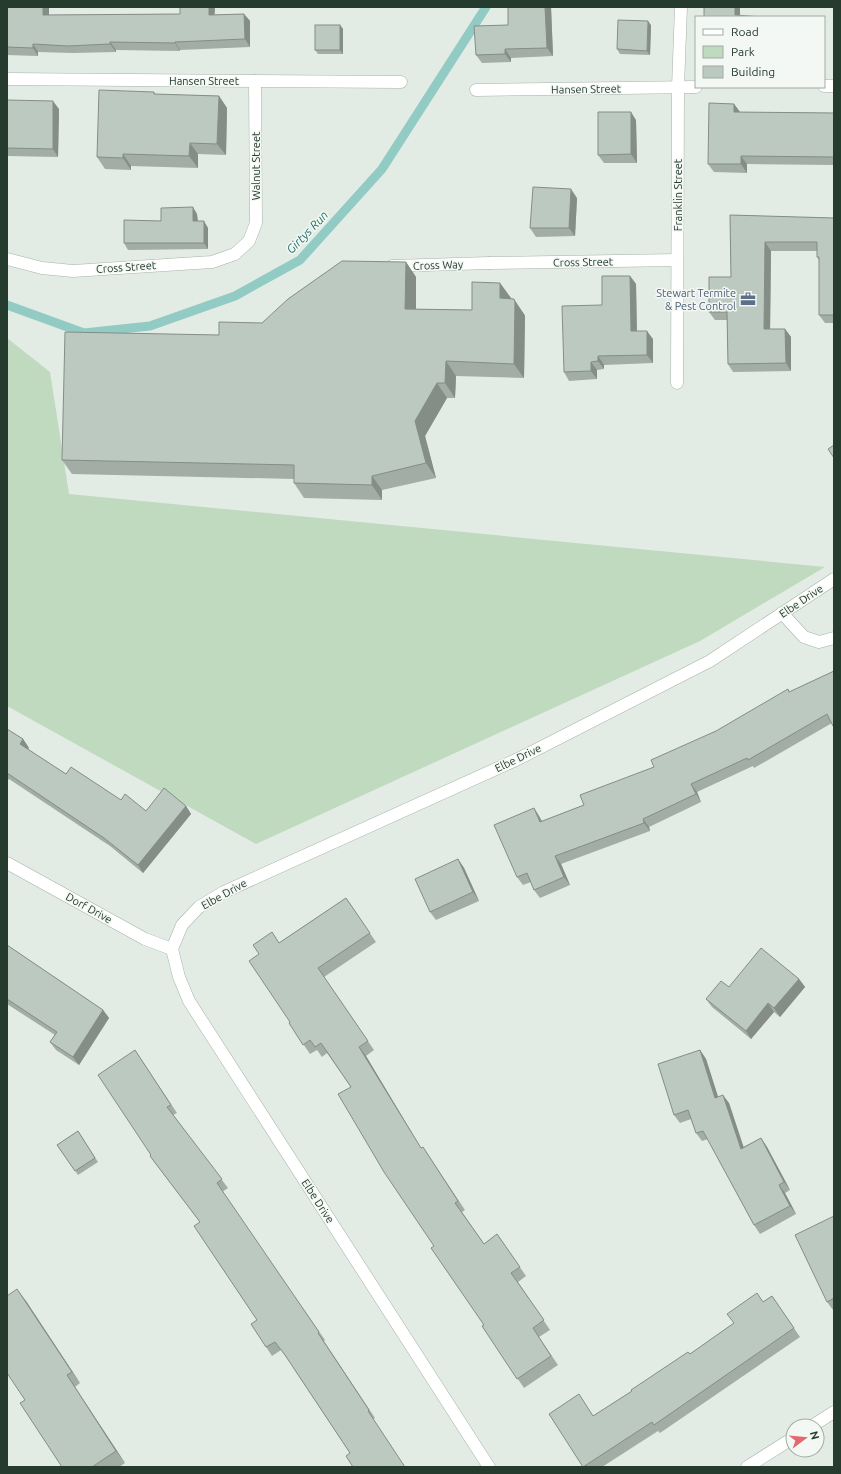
<svg xmlns="http://www.w3.org/2000/svg" width="841" height="1474" font-family="Ubuntu,sans-serif">
  <style>
    .green { fill: #bfdabe }
    .lines { fill: none; stroke-linecap: round; stroke-linejoin: round }
    .stream { stroke: #91cbc3; stroke-width: 9 }
    .lane-casing { stroke: #a6b3aa; stroke-width: 13 }
    .street-casing { stroke: #a6b3aa; stroke-width: 13 }
    .lane { stroke: #fff; stroke-width: 12 }
    .street { stroke: #fff; stroke-width: 12 }
    .wall { fill: #a2ada5 }
    .shaded-wall { fill: #848d86 }
    .building { fill: #bcc9c0; stroke: #848d86 }
    .labels { text-anchor: middle; dominant-baseline: central; stroke-width: 3; stroke-linejoin: round; paint-order: stroke }
    .street-label { font-size: 11px; fill: #253b2e; stroke: #f3f8f4 }
    .service-label { font-size: 11px; fill: #4e5e75; stroke: #f3f8f4; text-anchor: end }
    .water-label { font-size: 12px; font-style: italic; fill: #257167; stroke: #f3f8f4 }
  </style>
  <rect width="100%" height="100%" fill="#e3ebe5"/>
  <!-- green -->
  <path class="green" d="M7,338L50,372L69,494L825,567L700,641L256,844L7,706Z"/>
  <g class="lines">
    <!-- stream -->
    <path class="stream" d="M7,305L84,333L150,326L235,296L300,260L382,169L486,7"/>
    <!-- lane casing -->
    <g class="lane-casing">
      <g id="lane">
        <path d="M7,259L42,268L73,271L212,262L235,254L249,241L256,223L255,81"/>
        <path d="M392,266L489,263"/>
        <path d="M782,613L804,637L819,642L834,638"/>
      </g>
    </g>
    <!-- street casing -->
    <g class="street-casing">
      <g id="street">
        <path d="M7,79L401,82"/>
        <path d="M824,86H834"/>
        <path d="M476,90L696,87"/>
        <path d="M489,263L677,260"/>
        <path d="M677,383L678,87L681,7"/>
        <path d="M7,863L145,939L172,949"/>
        <path d="M812,1426L834,1412"/>
        <path d="M489,1467L189,1001L179,977L172,949L182,925L199,907L224,892L518,759L710,661L834,579"/>
        <path d="M747,1467L793,1438"/>
      </g>
    </g>
    <!-- lane -->
    <use href="#lane" class="lane"/>
    <!-- street -->
    <use href="#street" class="street"/>
  </g>
  <!-- wall -->
  <g class="wall">
    <path d="M7,7L49,15L180,14V7H215L214,15L244,14L250,21V47L180,50V51L116,50V52L73,53L38,52V56L7,55Z"/>
    <path d="M551,7L553,56L511,58V62L482,63L476,55L508,25Z"/>
    <path d="M340,25L343,29V54H318L315,50Z"/>
    <path d="M651,25L650,55L620,54L617,49Z"/>
    <path d="M154,92L155,94L219,96L227,108L226,155L198,154V168L131,166V170L105,169L97,157Z"/>
    <path d="M7,100L59,109L58,157L7,156Z"/>
    <path d="M734,104L740,112L834,113V165L747,164V173L714,172L708,164Z"/>
    <path d="M636,120L637,163H604L598,155Z"/>
    <path d="M577,198L575,236L536,237L530,228Z"/>
    <path d="M197,214L198,221L208,228V249L128,250L124,243L161,221Z"/>
    <path d="M730,215L834,218V323H825L819,315V260L817,257V251H771L770,329H785L791,337V371L733,372L728,364L727,320H715L709,312L731,277Z"/>
    <path d="M406,262L416,277V309L472,310L500,283L511,298V299L524,314L525,316L524,378L456,376L455,398H447L425,436L436,478L382,490V500L304,498L294,483V479L72,474L62,460L219,335L262,323Z"/>
    <path d="M630,276L636,284L637,331L653,339V363L604,365V369L597,370V379L569,381L564,372L602,305Z"/>
    <path d="M834,671V727L832,723L754,768L753,766L697,792L701,802L649,827L650,831L561,864L570,885L540,898L534,890L531,882L523,885L517,877L534,808L539,816L542,821L584,805L654,767L716,731L790,692Z"/>
    <path d="M7,729L23,739L29,748L27,749L66,774L121,800L146,811L186,806L191,814L143,873L110,846L9,779L7,781Z"/>
    <path d="M458,859L464,868L479,901L436,920L430,912Z"/>
    <path d="M346,898L376,942L324,977L374,1050L366,1056L421,1148L429,1156L465,1210L462,1212L484,1244L497,1234L526,1276L518,1282L550,1330L539,1337L558,1365L524,1388L482,1326L484,1325L434,1246L351,1087L327,1053L322,1057L317,1050L310,1054L289,1023L290,1022L279,943Z"/>
    <path d="M7,945L103,1010L109,1018L79,1065L56,1050L50,1042L55,1035L7,1004Z"/>
    <path d="M799,979L805,987L780,1017L774,1012L751,1039L712,1007L706,999L729,987Z"/>
    <path d="M135,1050L177,1113L173,1115L228,1188L222,1192L325,1340L324,1341L375,1418L373,1419L350,1453L289,1361L281,1350L272,1356L251,1324L257,1320L200,1222L150,1156L151,1155Z"/>
    <path d="M700,1050L706,1059L718,1097L729,1103L743,1147L761,1138L767,1147L790,1190L785,1193L796,1214L760,1234L754,1225L708,1139L702,1141L696,1133L691,1119L680,1123L674,1115Z"/>
    <path d="M78,1131L98,1162L78,1175L57,1145Z"/>
    <path d="M834,1216V1309L833,1310L827,1302Z"/>
    <path d="M772,1296L800,1337L660,1433L658,1431L602,1467H584L593,1416L690,1354Z"/>
    <path d="M26,1301L80,1383L75,1387L125,1463L119,1467H62L25,1400Z"/>
  </g>
  <!-- shaded-wall -->
  <g class="shaded-wall">
    <path d="M43,7H49V23L43,15Z"/>
    <path d="M209,7H215L214,23L209,15Z"/>
    <path d="M545,7H551L553,56L547,48Z"/>
    <path d="M735,7H740V17L735,15Z"/>
    <path d="M244,14L250,21V47L245,39Z"/>
    <path d="M648,21L651,25L650,55L647,51Z"/>
    <path d="M340,25L343,29V54L340,50Z"/>
    <path d="M110,42L116,50V52L110,44Z"/>
    <path d="M175,42L180,50V51L175,43Z"/>
    <path d="M33,44L38,52V56L33,48Z"/>
    <path d="M505,49L511,58V62L505,54Z"/>
    <path d="M219,96L227,108L226,155L217,144Z"/>
    <path d="M53,101L59,109L58,157L53,149Z"/>
    <path d="M734,104L740,112H734Z"/>
    <path d="M631,112L636,120L637,163L631,154Z"/>
    <path d="M190,143L198,154V168L189,156Z"/>
    <path d="M123,154L131,166V170L123,158Z"/>
    <path d="M741,156L747,164V173L741,164Z"/>
    <path d="M571,189L577,198L575,236L569,228Z"/>
    <path d="M193,207L197,214L198,227L193,221Z"/>
    <path d="M204,221L208,228V249L204,243Z"/>
    <path d="M765,242L771,251L770,337L764,329Z"/>
    <path d="M406,262L416,277V323L405,309Z"/>
    <path d="M630,276L636,284L637,339L631,331Z"/>
    <path d="M500,283L511,298L510,313L500,298Z"/>
    <path d="M514,299L524,314L525,316L524,378L514,364Z"/>
    <path d="M785,329L791,337V371L786,363Z"/>
    <path d="M647,331L653,339V363L647,355Z"/>
    <path d="M598,356L604,365V369L598,361Z"/>
    <path d="M446,361L456,376L455,398L445,383Z"/>
    <path d="M591,362L597,370V379L591,371Z"/>
    <path d="M437,383L447,398L425,436L436,478L426,463L415,421Z"/>
    <path d="M372,476L382,490V500L372,485Z"/>
    <path d="M23,739L29,748L25,752L20,744Z"/>
    <path d="M691,784L697,792L701,802L696,794Z"/>
    <path d="M186,806L191,814L143,873L138,865Z"/>
    <path d="M534,808L539,816L546,830L540,822Z"/>
    <path d="M643,819L649,827L650,831L644,823Z"/>
    <path d="M555,856L561,864L570,885L564,877Z"/>
    <path d="M458,859L464,868L479,901L473,892Z"/>
    <path d="M799,979L805,987L780,1017L774,1008Z"/>
    <path d="M768,1003L774,1012L751,1039L746,1031Z"/>
    <path d="M103,1010L109,1018L79,1065L73,1057Z"/>
    <path d="M359,1047L366,1056L427,1158L421,1148Z"/>
    <path d="M700,1050L706,1059L721,1106L715,1098Z"/>
    <path d="M723,1095L729,1103L747,1157L741,1149Z"/>
    <path d="M761,1138L767,1147L790,1190L784,1182Z"/>
    <path d="M779,1185L785,1193L796,1214L790,1206Z"/>
    <path d="M17,1289L26,1301L80,1383L72,1372Z"/>
    <path d="M67,1375L75,1387L125,1463L116,1451Z"/>
  </g>
  <!-- building -->
  <g class="building">
    <path d="M7,7H43V15L180,14V7H209V15L244,14L245,39L175,42V43L110,42V44L68,46L33,44V48L7,47Z"/>
    <path d="M508,7H545L547,48L505,49V54L476,55L474,26L508,25Z"/>
    <path d="M704,7H735V15L762,17H704Z"/>
    <path d="M618,20L648,21L647,51L617,49Z"/>
    <rect x="315" y="25" width="25" height="25"/>
    <path d="M99,90L154,92V94L219,96L217,144L190,143L189,156L123,154V158L97,157Z"/>
    <path d="M7,100L53,101V149L7,148Z"/>
    <path d="M709,103L734,104V112L834,113V157L741,156V164H708Z"/>
    <path d="M598,112H631V154L598,155Z"/>
    <path d="M533,187L571,189L569,228H530Z"/>
    <path d="M193,207V221H204V243H124V220L161,221V208Z"/>
    <path d="M730,215L834,218V315H819V257H817V242H765L764,329H785L786,363L728,364L727,312H709V277H731Z"/>
    <path d="M342,261L406,262L405,309L472,310V282L500,283V298L514,299L515,302L514,364L446,361L445,383H437L415,421L426,463L372,476V485L294,483V465L62,460L65,332L219,335V322L262,323L288,299Z"/>
    <path d="M602,276H630L631,331H647V355L598,356V361L591,362V371L564,372L562,306L602,305Z"/>
    <path d="M834,445V458L828,449Z"/>
    <path d="M834,671V726H833L827,714L748,760L747,758L691,784L696,794L643,819L644,823L555,856L564,877L534,890L527,873L517,877L494,825L534,808L540,822L584,805L580,795L654,767L651,760L716,731L788,689L789,692Z"/>
    <path d="M7,729L23,739L20,744L66,774L71,767L121,800L125,794L146,811L164,788L186,806L138,865L104,838L7,773Z"/>
    <path d="M458,859L473,892L430,912L415,879Z"/>
    <path d="M346,898L370,933L318,968L368,1041L359,1047L421,1148L423,1147L458,1201L455,1203L484,1244L497,1234L520,1267L511,1273L544,1320L533,1328L551,1356L517,1379L482,1326L484,1325L431,1248L434,1246L384,1172L338,1094L351,1087L321,1043L315,1047L310,1040L303,1045L289,1023L290,1022L249,961L259,954L253,945L272,932L279,943Z"/>
    <path d="M7,945L103,1010L73,1057L50,1042L57,1032L7,999Z"/>
    <path d="M761,948L799,979L774,1008L768,1003L746,1031L706,999L721,981L729,987Z"/>
    <path d="M135,1050L171,1105L167,1107L222,1179L217,1183L319,1332L318,1333L369,1410L368,1411L405,1467H353L346,1456L350,1453L285,1355L275,1342L266,1347L251,1324L257,1320L194,1226L200,1222L150,1156L151,1155L98,1075Z"/>
    <path d="M700,1050L715,1098L723,1095L741,1149L761,1138L784,1182L779,1185L790,1206L754,1225L703,1131L696,1133L688,1110L674,1115L658,1064Z"/>
    <path d="M78,1131L95,1158L75,1171L57,1145Z"/>
    <path d="M834,1216V1298L827,1302L795,1235Z"/>
    <path d="M17,1289L72,1372L67,1375L116,1451L92,1467H62L20,1403L25,1400L7,1373V1296Z"/>
    <path d="M757,1293L763,1302L772,1296L794,1328L654,1425L652,1422L583,1467L549,1414L579,1394L593,1416L632,1391L631,1390L688,1352L690,1354L734,1323L727,1314Z"/>
  </g>
  <!-- icons -->
  <defs>
    <g id="office-bare" transform="scale(1.2)"><path d="M-6-3h4V-5.5h4V-3h4V5H-6ZM-1-4.5V-3h2v-1.5ZM-6 0V1H6V0Z" fill="#5c6f8a" stroke="#f3f8f4" stroke-width="2.5" paint-order="stroke"/></g>
  </defs>
  <g fill-rule="evenodd">
    <use href="#office-bare" x="748" y="299"/>
  </g>
  <g class="labels">
    <!-- street labels -->
    <g class="street-label">
      <text x="204" y="81">Hansen Street</text>
      <text transform="translate(586 89) rotate(-1)">Hansen Street</text>
      <text transform="translate(256 166) rotate(-90)">Walnut Street</text>
      <text transform="translate(678 195) rotate(-90)">Franklin Street</text>
      <text transform="translate(583 262) rotate(-1)">Cross Street</text>
      <text transform="translate(438 265) rotate(-2)">Cross Way</text>
      <text transform="translate(126 267) rotate(-4)">Cross Street</text>
      <text transform="translate(801 601) rotate(-34)">Elbe Drive</text>
      <text transform="translate(518 758) rotate(-26)">Elbe Drive</text>
      <text transform="translate(224 894) rotate(-29)">Elbe Drive</text>
      <text transform="translate(89 908) rotate(29)">Dorf Drive</text>
      <text transform="translate(318 1201) rotate(57)">Elbe Drive</text>
    </g>
    <!-- service labels -->
    <g class="service-label">
      <text x="736" y="293">Stewart Termite<tspan x="736" dy="13">&amp; Pest Control</tspan></text>
    </g>
    <!-- water labels -->
    <g class="water-label">
      <text transform="translate(307 232) rotate(-46)">Girtys Run</text>
    </g>
  </g>
  <!-- border -->
  <rect width="841" height="1474" fill="none" stroke="#253b2e" stroke-width="16"/>
  <!-- legend -->
  <rect x="695" y="16" width="130" height="72" fill="#f3f8f4" stroke="#a1aca5"/>
  <rect x="703" y="29" width="20" height="6" fill="#ffffff" stroke="#a1aca5"/>
  <text x="731" y="36" font-size="12" fill="#253b2e">Road</text>
  <rect x="703" y="46" width="20" height="12" fill="#bfdabe" stroke="#a1aca5"/>
  <text x="731" y="56" font-size="12" fill="#253b2e">Park</text>
  <rect x="703" y="66" width="20" height="12" fill="#bcc9c0" stroke="#a1aca5"/>
  <text x="731" y="76" font-size="12" fill="#253b2e">Building</text>
  <!-- north arrow -->
  <g transform="translate(805 1438) rotate(74)"><circle r="19" fill="#f3f8f4" stroke="#a1aca5"/>
  <path d="M0-3L7 15L0 10L-7 15Z" fill="#e4696f"/>
  <text y="-6" font-size="11" font-weight="bold" text-anchor="middle" fill="#253b2e">N</text>
  </g>
</svg>
